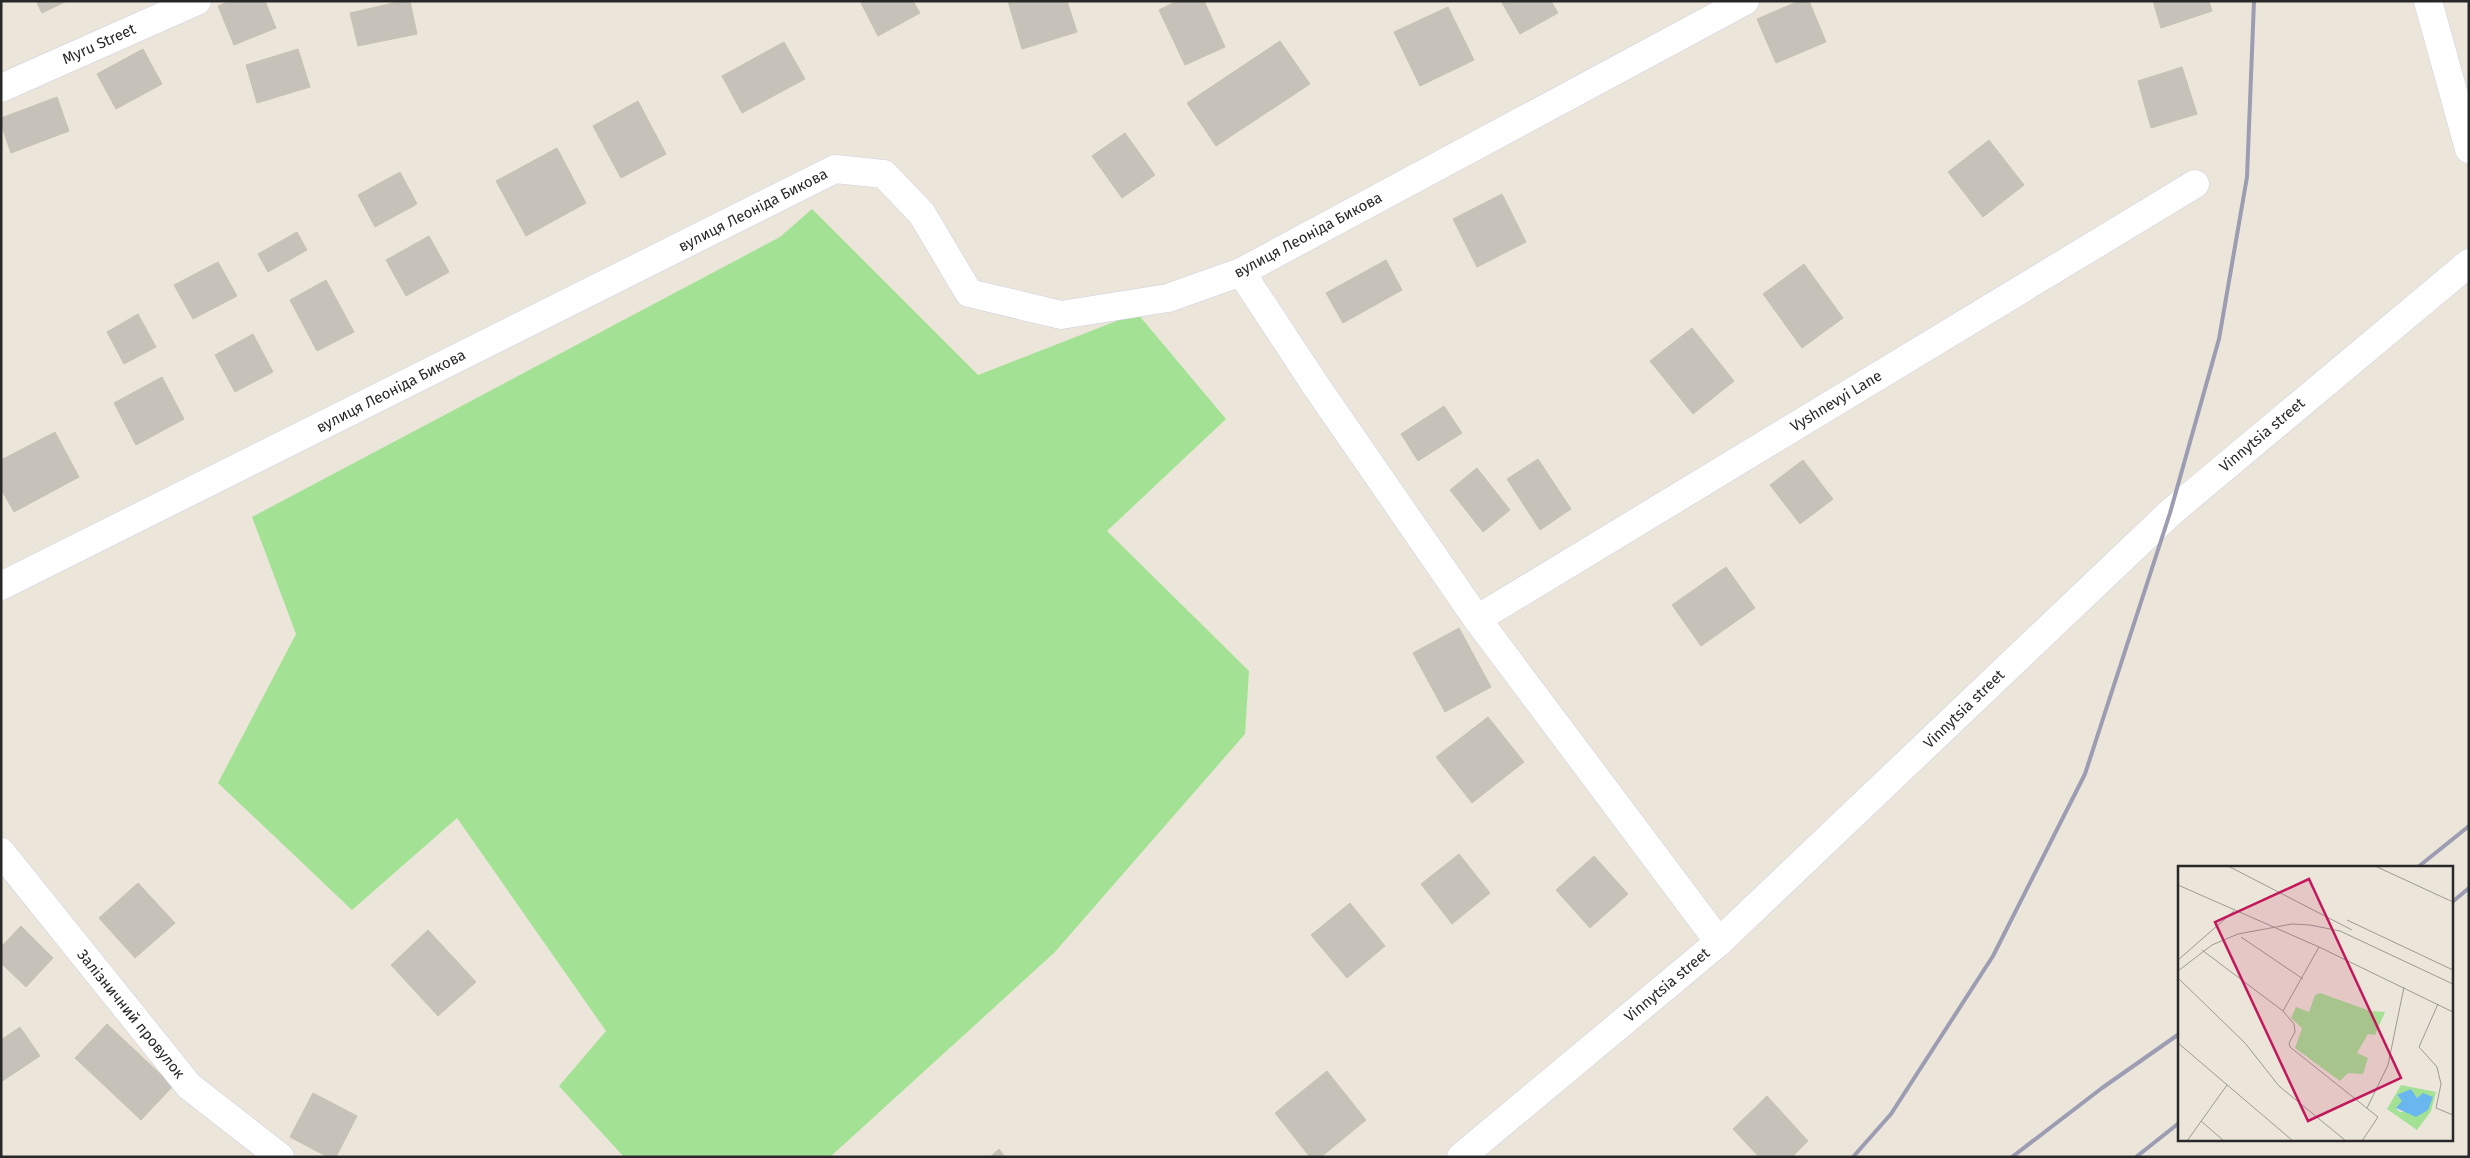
<svg xmlns="http://www.w3.org/2000/svg" width="2470" height="1158" font-family="'Fira Sans',sans-serif">
  <style>
    .green { fill: #a3e294 }
    .building { fill: #c6c2b9; stroke: #c6c2b3 }
    .lines { fill: none; stroke-linecap: round; stroke-linejoin: round }
    .street-casing { stroke: #cecfe1; stroke-width: 29 }
    .secondary-casing { stroke: #cecfe1; stroke-width: 29 }
    .path { stroke: #c7c7c7; stroke-width: 3; stroke-dasharray: 4 2.5; stroke-linecap: butt }
    .street { stroke: #fff; stroke-width: 28 }
    .secondary { stroke: #fff; stroke-width: 28 }
    .rail { stroke: #9c9cb3; stroke-width: 4 }
    .labels { text-anchor: middle; dominant-baseline: central; stroke-width: 4; stroke-linejoin: round; paint-order: stroke }
    .street-label { font-size: 15px; fill: #282828; stroke: #fff }
    .inset-road { fill: none; stroke: #9d9a92; stroke-width: 1 }
    .view { fill: #c2185b; fill-opacity: 0.15; stroke: #c2185b; stroke-width: 2.5 }
    .inset-edge { fill: none; stroke: #282828; stroke-width: 2.5 }
  </style>
  <rect width="100%" height="100%" fill="#ebe6d9"/>
  <!-- green -->
  <path class="green" d="M812,209L978,375L1137,313L1226,419L1107,531L1249,671L1245,734L1054,953L830,1157H624L559,1086L606,1031L457,818L352,910L218,783L296,634L252,517L780,237Z"/>
  <!-- building -->
  <g class="building">
    <path d="M36,1H67L42,13Z"/>
    <path d="M230,1H265L276,28L234,45L218,6Z"/>
    <path d="M402,1H410L417,34L358,46L350,13Z"/>
    <path d="M860,1H913L920,13L878,36Z"/>
    <path d="M1008,1H1067L1077,32L1022,49Z"/>
    <path d="M1177,1H1204L1225,47L1185,65L1159,10Z"/>
    <path d="M1501,1H1551L1558,13L1520,34Z"/>
    <path d="M1799,1H1809L1826,42L1776,63L1757,19Z"/>
    <path d="M2153,1H2209L2212,11L2161,28Z"/>
    <path d="M1448,7L1474,60L1420,86L1394,32Z"/>
    <path d="M1280,41L1310,84L1216,146L1187,103Z"/>
    <path d="M784,42L805,79L742,113L722,76Z"/>
    <path d="M143,49L162,84L116,109L97,74Z"/>
    <path d="M298,49L310,87L257,103L246,65Z"/>
    <path d="M2182,67L2197,114L2151,128L2138,81Z"/>
    <path d="M57,97L69,131L11,153L1,124V118Z"/>
    <path d="M638,101L666,154L621,178L593,126Z"/>
    <path d="M1125,133L1155,175L1122,198L1092,156Z"/>
    <path d="M1989,140L2024,185L1983,217L1948,172Z"/>
    <path d="M557,148L586,203L526,236L496,181Z"/>
    <path d="M400,172L417,204L375,227L358,195Z"/>
    <path d="M1502,194L1526,242L1477,267L1453,219Z"/>
    <path d="M297,232L307,250L268,272L258,254Z"/>
    <path d="M429,236L449,272L406,296L386,260Z"/>
    <path d="M1386,260L1402,290L1343,323L1326,293Z"/>
    <path d="M218,262L237,296L193,319L174,285Z"/>
    <path d="M1804,264L1843,318L1802,348L1763,294Z"/>
    <path d="M326,280L354,332L317,351L290,300Z"/>
    <path d="M138,314L156,347L124,364L107,332Z"/>
    <path d="M1692,328L1734,381L1693,414L1650,361Z"/>
    <path d="M253,334L273,372L235,392L215,355Z"/>
    <path d="M162,377L184,419L136,445L114,403Z"/>
    <path d="M1444,406L1462,433L1418,461L1401,434Z"/>
    <path d="M55,432L79,477L14,512L1,489V460Z"/>
    <path d="M1538,459L1571,509L1540,530L1507,479Z"/>
    <path d="M1803,460L1833,499L1800,524L1770,485Z"/>
    <path d="M1477,468L1510,510L1483,532L1450,490Z"/>
    <path d="M1726,567L1755,608L1701,646L1672,605Z"/>
    <path d="M1459,628L1491,687L1445,712L1413,653Z"/>
    <path d="M1488,717L1524,762L1472,803L1436,757Z"/>
    <path d="M1459,854L1490,893L1452,924L1421,884Z"/>
    <path d="M1594,856L1628,894L1590,928L1556,890Z"/>
    <path d="M138,883L175,923L135,958L99,918Z"/>
    <path d="M1350,903L1385,946L1347,978L1311,935Z"/>
    <path d="M21,926L53,958L26,987L1,963V947Z"/>
    <path d="M428,930L476,982L438,1016L391,965Z"/>
    <path d="M107,1024L173,1086L141,1120L75,1058Z"/>
    <path d="M20,1027L40,1056L1,1082V1040Z"/>
    <path d="M1327,1071L1366,1120L1321,1157H1310L1275,1113Z"/>
    <path d="M313,1093L357,1116L336,1157H328L290,1137Z"/>
    <path d="M1767,1096L1808,1141L1792,1157H1759L1733,1129Z"/>
    <path d="M999,1149L1005,1157H990Z"/>
  </g>
  <g class="lines">
    <!-- street casing -->
    <g class="street-casing">
      <g id="street">
        <path d="M1,88L197,1"/>
        <path d="M1241,272L1314,383L1477,619L1719,942"/>
        <path d="M1,586L835,169L884,174L922,214L969,293L1061,315L1168,298L1241,272L1745,1"/>
        <path d="M1477,619L2195,184"/>
        <path d="M1,852L189,1086L280,1157"/>
      </g>
    </g>
    <!-- secondary casing -->
    <g class="secondary-casing">
      <g id="secondary">
        <path d="M2428,1L2469,149"/>
        <path d="M1461,1157L1719,942L2170,513L2469,263"/>
      </g>
    </g>
    <!-- path -->
    <path class="path" d="M1,1155L2,1157"/>
    <!-- street -->
    <use href="#street" class="street"/>
    <!-- secondary -->
    <use href="#secondary" class="secondary"/>
    <!-- rail -->
    <g class="rail">
      <path d="M2418,867L2469,826"/>
      <path d="M2451,903L2469,888"/>
      <path d="M1853,1157L1891,1114L1993,956L2085,774L2170,513L2219,339L2247,177L2254,1"/>
      <path d="M2012,1157L2102,1088L2179,1034"/>
      <path d="M2136,1157L2179,1123"/>
    </g>
  </g>
  <g class="labels">
    <!-- street labels -->
    <g class="street-label">
      <text transform="translate(99 44) rotate(-24)">Myru Street</text>
      <text transform="translate(753 210) rotate(-27)">вулиця Леоніда Бикова</text>
      <text transform="translate(1308 235) rotate(-28)">вулиця Леоніда Бикова</text>
      <text transform="translate(391 391) rotate(-27)">вулиця Леоніда Бикова</text>
      <text transform="translate(1836 401) rotate(-31)">Vyshnevyi Lane</text>
      <text transform="translate(2262 435) rotate(-40)">Vinnytsia street</text>
      <text transform="translate(1964 709) rotate(-44)">Vinnytsia street</text>
      <text transform="translate(1667 985) rotate(-40)">Vinnytsia street</text>
      <text transform="translate(131 1014) rotate(51)">Залізничний провулок</text>
    </g>
  </g>
  <!-- overview -->
  <g transform="translate(2178 866)">
    <rect width="275" height="275" fill="#ebe6d9"/>
    <path d="M142,127L192,145L207,146L197,169L190,168L179,187L190,192L185,208L170,207L162,215L117,182L124,162L113,152L118,141L131,146L137,129ZM223,219L258,226L253,245L239,264L209,243ZM233,223L235,228L250,244L222,246L218,243L225,235L219,230Z" fill="#a3e294" fill-rule="evenodd"/>
    <path d="M233,223L239,232L245,227L255,231L250,244L238,251L218,242L224,235L219,229Z" fill="#6ab7ef"/>
    <path class="inset-road" d="M50,0L174,64M197,0L275,36M0,19L141,81L275,146M169,54L275,104M63,71L125,113M24,84L105,145L116,158L117,166L111,177L112,181L200,251L184,275M0,94L56,45M0,105L34,79L60,68L114,58L132,59L162,65L275,118M0,112L67,177L101,220L168,275M260,138L241,181L259,201L263,218L258,242L275,249M105,145L141,81M0,177L115,275M189,242L210,199L226,121M23,255L46,275M9,275L49,219"/>
    <path class="view" d="M131,13L223,212L130,255L37,56Z"/>
    <rect width="275" height="275" class="inset-edge"/>
  </g>
  <!-- border -->
  <rect width="2470" height="1158" fill="none" stroke="#282828" stroke-width="5"/>
</svg>
